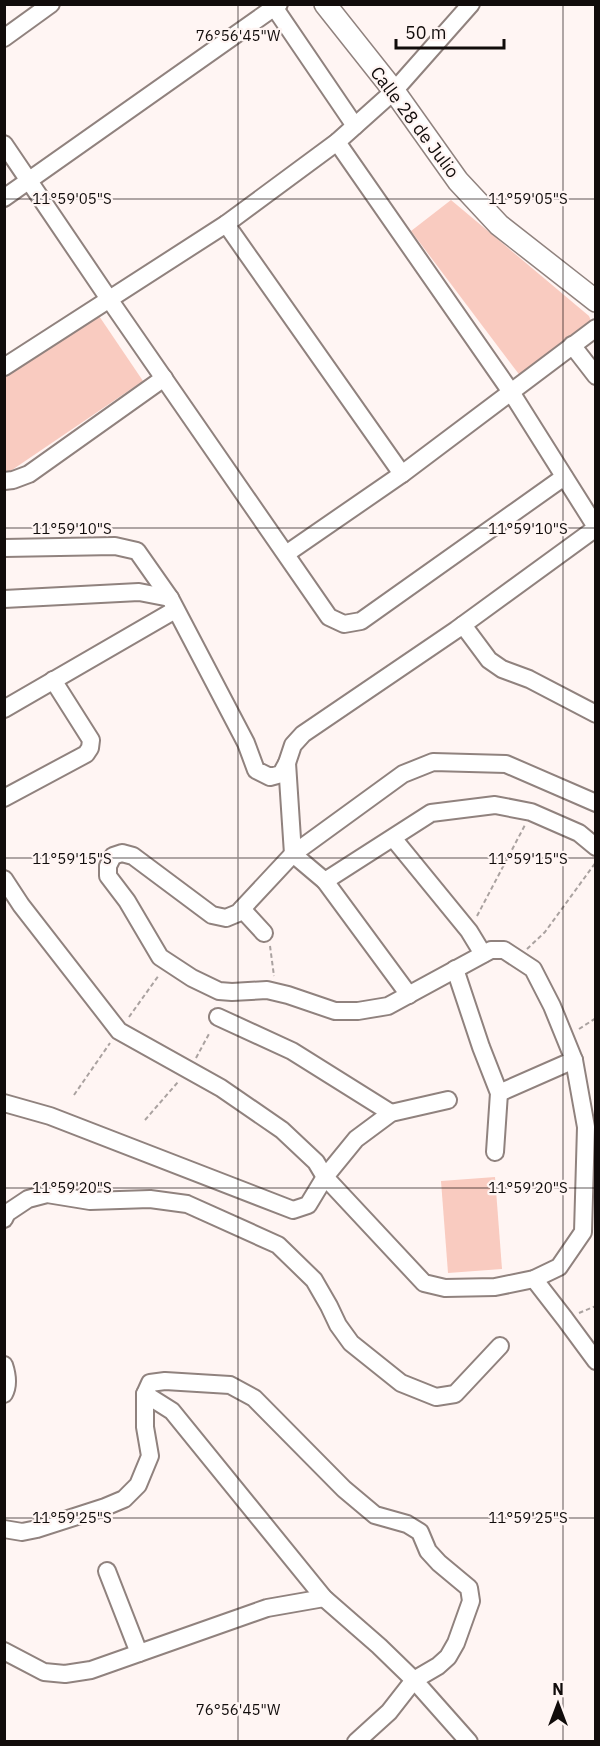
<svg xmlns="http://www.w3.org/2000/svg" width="600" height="1746" font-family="'IBM Plex Sans',sans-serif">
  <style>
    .green { fill: #f9cbc0 }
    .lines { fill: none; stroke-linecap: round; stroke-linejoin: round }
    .minor-casing { stroke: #90827e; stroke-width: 20 }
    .tertiary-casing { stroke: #90827e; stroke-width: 24 }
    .path { stroke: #aaa2a0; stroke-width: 2; stroke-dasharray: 4.5 3; stroke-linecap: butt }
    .minor { stroke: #fff; stroke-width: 16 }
    .tertiary { stroke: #fff; stroke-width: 21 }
    .ticks { fill: none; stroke: #110c0b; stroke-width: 1.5; stroke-opacity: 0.45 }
    .labels { text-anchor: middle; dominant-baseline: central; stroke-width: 4.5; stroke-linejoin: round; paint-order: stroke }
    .street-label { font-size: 18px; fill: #110c0b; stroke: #fff5f3 }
    .ticks-label { font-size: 15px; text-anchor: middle; fill: #110c0b; stroke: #fff5f3; stroke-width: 4.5; stroke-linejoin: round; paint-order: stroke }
  </style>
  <rect width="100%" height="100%" fill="#fff5f3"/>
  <!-- green -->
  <g class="green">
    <path d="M451,200L589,316L591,321L521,377L411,231Z"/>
    <path d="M95,310L143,381L9,472L5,473V373Z"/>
    <path d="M495,1177L502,1269L448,1273L441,1181Z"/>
  </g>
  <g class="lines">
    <!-- minor casing -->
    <g class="minor-casing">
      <g id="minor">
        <path d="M272,4L355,126"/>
        <path d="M4,38L51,4"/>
        <path d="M337,142L511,392L596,527"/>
        <path d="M4,144L109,299L329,617L344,624L361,621L564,477"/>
        <path d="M4,198L279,4"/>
        <path d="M226,224L402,474"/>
        <path d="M572,345L596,376"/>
        <path d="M4,367L226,224L337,142L394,91L471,4"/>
        <path d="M4,481L13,480L29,474L164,378"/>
        <path d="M4,548L115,546L137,551L170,598L246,743L256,770L270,777L281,774L287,763L293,745L303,734L456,630L596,528"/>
        <path d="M286,554L402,474L596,328"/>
        <path d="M4,599L139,592L170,598"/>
        <path d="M463,625L489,660L502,669L529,679L596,714"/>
        <path d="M4,709L175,610"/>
        <path d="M287,763L293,854L325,881L431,813L495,805L531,812L579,833L596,847"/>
        <path d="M4,798L86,754L90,748L91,740L53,680"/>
        <path d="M393,838L469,931L483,954"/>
        <path d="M4,879L21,905L119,1031L221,1088L282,1130L316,1162L325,1177L424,1283L445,1288L495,1287L534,1279L559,1267L583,1232L586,1127L574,1060L552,1006L533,969L504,950H491L388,1006L358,1011H335L288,995L267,990L232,992L219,991L192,978L160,957L127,901L108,876V866L113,856L122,853L133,856L212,915L226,918L238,913L293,854L403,774L433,762L506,764L596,803"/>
        <path d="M325,881L409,995"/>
        <path d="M242,909L264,933"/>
        <path d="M455,969L481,1047L499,1093L495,1152"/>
        <path d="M218,1017L292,1051L391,1113"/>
        <path d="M499,1093L574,1060"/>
        <path d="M4,1103L50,1116L293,1210L308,1205L325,1177L356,1139L391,1113L448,1100"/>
        <path d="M4,1219L7,1213L28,1199L47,1194L90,1201L150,1199L187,1204L278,1245L314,1280L329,1306L338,1325L351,1343L401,1383L436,1397L455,1394L500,1346"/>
        <path d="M534,1279L565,1319L596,1361"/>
        <path d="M4,1365C7,1374 9,1385 4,1394"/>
        <path d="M145,1394L172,1411L324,1598L379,1646L414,1680L389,1712L356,1742"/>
        <path d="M4,1529L22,1532L37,1529L105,1507L124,1499L138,1485L150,1456L145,1427V1394L150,1383L165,1381L230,1385L254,1398L344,1489L375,1515L407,1524L420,1532L428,1551L439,1563L469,1588L471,1601L456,1643L448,1657L438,1666L414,1680L469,1742"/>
        <path d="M107,1571L139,1653"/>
        <path d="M4,1651L44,1672L65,1674L91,1670L267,1608L324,1598"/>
      </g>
    </g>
    <!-- tertiary casing -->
    <g class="tertiary-casing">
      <path id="tertiary" d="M325,4L394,91L458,181L499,225L596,301"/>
    </g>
    <!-- path -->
    <g class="path">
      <path d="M477,916L525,825"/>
      <path d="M270,946L274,976"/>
      <path d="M527,949L545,932L596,862"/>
      <path d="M129,1017L159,975"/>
      <path d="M579,1029L596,1018"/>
      <path d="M196,1058L210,1032"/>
      <path d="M74,1095L110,1043"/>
      <path d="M145,1120L178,1082"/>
      <path d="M579,1313L596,1306"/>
    </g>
    <!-- minor -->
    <use href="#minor" class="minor"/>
    <!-- tertiary -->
    <use href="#tertiary" class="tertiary"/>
  </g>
  <!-- ticks -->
  <path class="ticks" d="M238,4V1742M563,4V1742M4,199H596M4,528H596M4,858H596M4,1188H596M4,1518H596"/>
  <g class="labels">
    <!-- street labels -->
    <g class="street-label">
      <text transform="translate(415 122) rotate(53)">Calle 28 de Julio</text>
    </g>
  </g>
  <g class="ticks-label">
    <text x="238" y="41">76°56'45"W</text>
    <text x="72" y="204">11°59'05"S</text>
    <text x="528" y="204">11°59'05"S</text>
    <text x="72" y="534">11°59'10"S</text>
    <text x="528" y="534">11°59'10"S</text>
    <text x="72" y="864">11°59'15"S</text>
    <text x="528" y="864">11°59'15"S</text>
    <text x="72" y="1193">11°59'20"S</text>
    <text x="528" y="1193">11°59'20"S</text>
    <text x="72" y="1523">11°59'25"S</text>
    <text x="528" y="1523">11°59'25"S</text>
    <text x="238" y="1715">76°56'45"W</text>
  </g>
  <!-- border -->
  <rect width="600" height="1746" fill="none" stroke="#110c0b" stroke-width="12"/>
  <!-- north arrow -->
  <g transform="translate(558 1704)" stroke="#fff5f3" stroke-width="4.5" paint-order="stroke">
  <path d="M0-4.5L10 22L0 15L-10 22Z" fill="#110c0b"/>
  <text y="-9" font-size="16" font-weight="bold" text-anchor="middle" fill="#110c0b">N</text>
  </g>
  <!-- scale -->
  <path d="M396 39v9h108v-9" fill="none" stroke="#110c0b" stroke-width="3"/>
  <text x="405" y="39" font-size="18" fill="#110c0b" stroke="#fff5f3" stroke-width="4.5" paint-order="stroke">50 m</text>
</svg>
